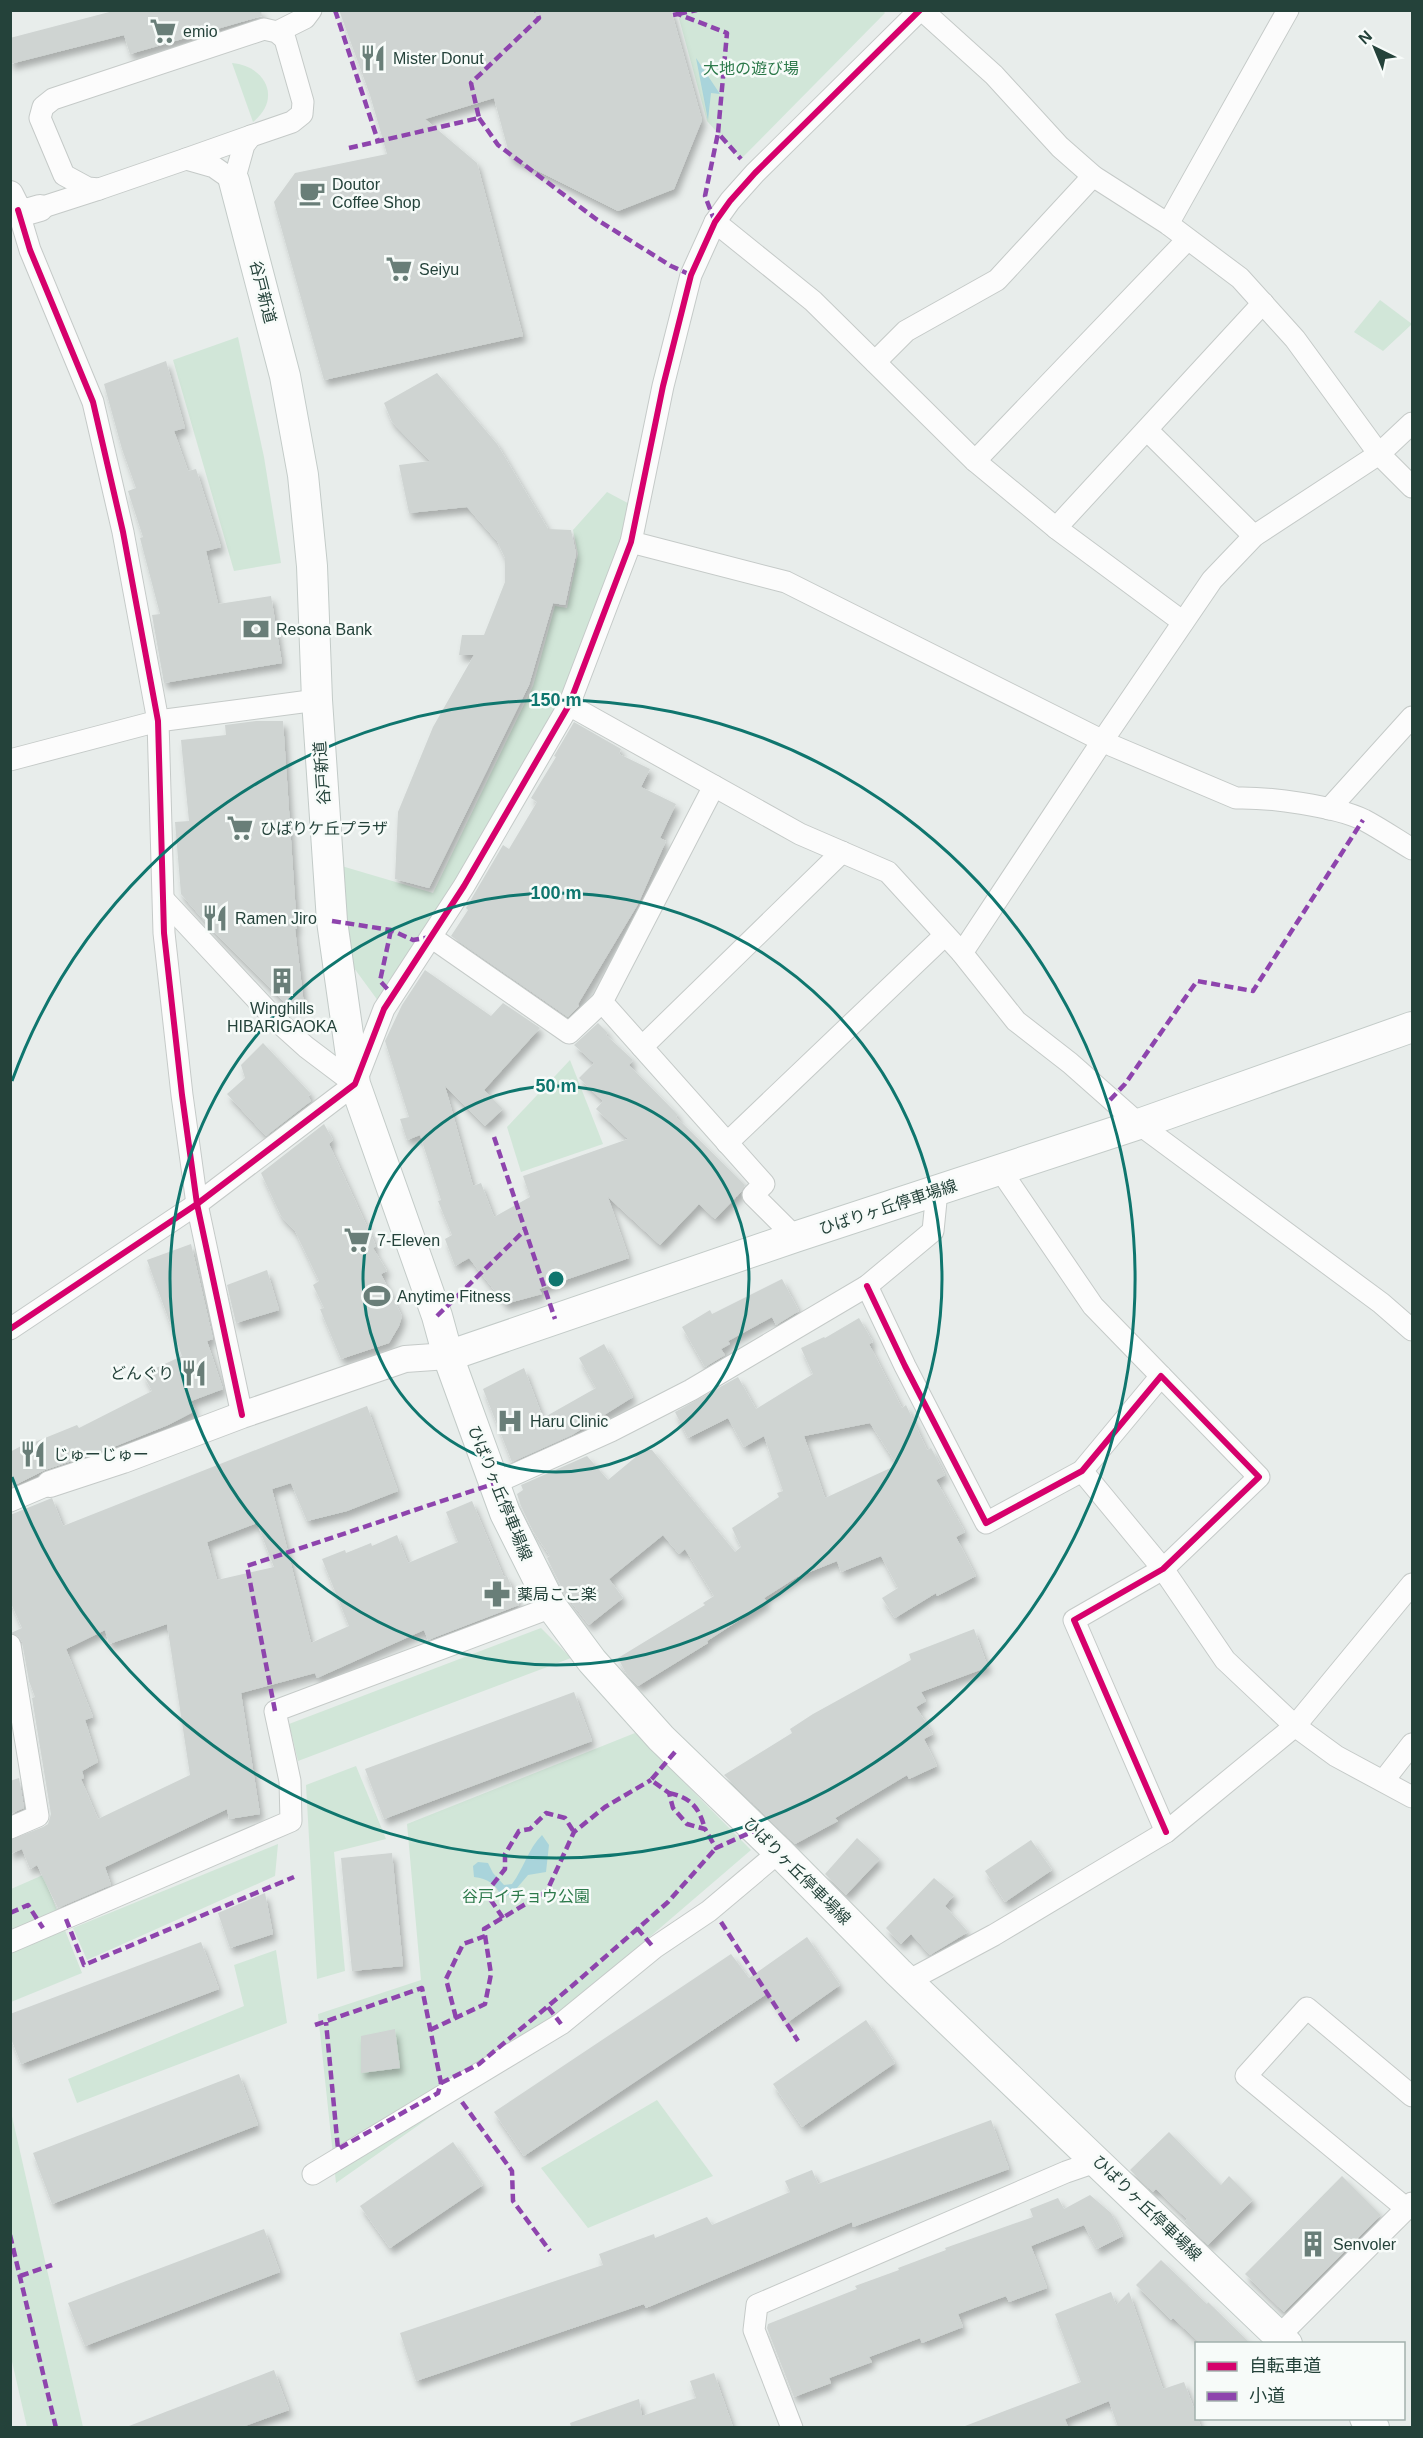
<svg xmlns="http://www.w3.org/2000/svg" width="1423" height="2438" font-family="Helvetica,'Noto Sans JP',sans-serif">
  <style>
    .green { fill: #d1e6d8 }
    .water { fill: #a9d4db }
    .building { fill: #cfd4d2; fill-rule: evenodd; filter: url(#shadow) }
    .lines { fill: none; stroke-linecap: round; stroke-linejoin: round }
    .minor-casing { stroke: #c5cac8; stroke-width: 23 }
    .tertiary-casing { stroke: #c5cac8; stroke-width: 28 }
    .secondary-casing { stroke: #c3cbc8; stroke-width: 32 }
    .minor { stroke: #fcfcfc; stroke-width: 21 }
    .tertiary { stroke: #fcfcfc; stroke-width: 26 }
    .secondary { stroke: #fcfcfc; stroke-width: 30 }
    .quiet { stroke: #8e44ad; stroke-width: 4.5; stroke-dasharray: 9 4.5; stroke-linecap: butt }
    .cycleway-casing { stroke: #f7fbf9; stroke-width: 10 }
    .cycleway { stroke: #d6006c; stroke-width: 6 }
    .ring { fill: none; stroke: #0f766e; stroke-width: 3 }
    .labels { text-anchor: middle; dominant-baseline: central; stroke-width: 5; stroke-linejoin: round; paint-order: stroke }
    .poi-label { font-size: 16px; fill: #24423a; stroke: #f7fbf9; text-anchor: start }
    .park-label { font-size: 16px; fill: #2d7a4b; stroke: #f7fbf9 }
    .street-label { font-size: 16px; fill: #24423a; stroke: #f7fbf9 }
    .centre { fill: #0f766e; stroke: #f7fbf9; stroke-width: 3 }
    .ring-label { font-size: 18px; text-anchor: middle; font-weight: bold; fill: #0f766e; stroke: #f7fbf9; stroke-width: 5; stroke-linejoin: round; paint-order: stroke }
  </style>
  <defs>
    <filter id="shadow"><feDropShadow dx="3.5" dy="6" stdDeviation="3" flood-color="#0004"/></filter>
  </defs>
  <rect width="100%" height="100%" fill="#e8edeb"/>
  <!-- green -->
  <g class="green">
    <path d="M882,10L885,13L741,159L707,121L677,11Z"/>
    <path d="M232,63C266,66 282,99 253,122Z"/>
    <path d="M1380,300L1412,324L1383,351L1354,332Z"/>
    <path d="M238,337L264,457L281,563L234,571L173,360Z"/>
    <path d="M607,492L637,508L569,705L384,1009L335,942L328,862L433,893L533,686L555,606L567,608L578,554L573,530Z"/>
    <path d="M570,1060L603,1144L521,1172L507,1127Z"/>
    <path d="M541,1628L571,1658L298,1761L289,1724Z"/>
    <path d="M635,1733L751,1850L483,2080L336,2183L318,2014L421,1980L407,1824Z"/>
    <path d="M356,1766L386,1839L334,1852L345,1971L317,1979L306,1785Z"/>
    <path d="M278,1844L275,1876L87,1960L73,1928Z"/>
    <path d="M43,1875L82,1973L11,2002V1889Z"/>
    <path d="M276,1950L287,2023L77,2103L68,2079L244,2006L234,1965Z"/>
    <path d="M657,2100L713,2176L588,2228L541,2168Z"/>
    <path d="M10,2112H11L83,2427H27L10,2353Z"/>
  </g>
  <!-- water -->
  <g class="water">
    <path d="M696,58L720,94L711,93L708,120Z"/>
    <path d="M542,1835L549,1845L546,1872L528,1875L511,1895L501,1896C495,1883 488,1879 474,1877L473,1866L478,1862L488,1863L493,1873L504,1885L512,1884C524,1868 528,1849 542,1835Z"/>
  </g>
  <!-- building -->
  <g class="building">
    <path d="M117,10H261L262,16L130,54L124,35L10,64V38Z"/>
    <path d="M339,10H671L702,120L674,189L618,211L510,157L494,98L425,119L477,163L523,336L324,380L274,202L295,173L387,154L370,95Z"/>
    <path d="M166,361L185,428L174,431L188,471L196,469L221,547L206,551L218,604L271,596L282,663L164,683L152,615L160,614L140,538L143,537L128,491L136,488L122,449L104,384Z"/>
    <path d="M437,373L497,444L548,529L571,530L576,554L565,605L553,603L529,685L429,888L395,879L398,812L433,727L474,655H459L462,635H484L505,582V558L497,541L467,507L409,513L399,465L430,461L392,422L384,403Z"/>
    <path d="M256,721H283L297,929H295L304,1005L289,1007L216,934L181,894L175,822L189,821L181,740L226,735L225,725Z"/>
    <path d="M574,722L621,749L619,754L650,769L641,787L676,804L660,838L666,841L638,904L578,1004L579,1006L568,1017L451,936L468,910L466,908L503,845L509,849L537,802L531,798L556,757L554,756Z"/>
    <path d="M425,970L491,1016L503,1003L540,1028L484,1090L503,1109L485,1126L445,1086L473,1186L481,1183L494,1217L530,1197L523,1176L628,1139L596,1109L603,1101L579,1078L594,1063L574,1045L598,1023L608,1033L606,1035L633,1060L629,1065L678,1115L676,1117L745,1185L741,1192L715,1219L699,1204L660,1245L608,1197L629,1258L539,1289L542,1294L505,1304L469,1258L455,1266L445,1239L452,1235L438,1201L441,1200L420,1135L407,1140L400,1119L409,1117L385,1041L402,1005Z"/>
    <path d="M263,1043L311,1094L308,1096L311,1101L266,1136L227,1094L245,1078L241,1065Z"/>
    <path d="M324,1124L333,1140L329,1144L376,1246L373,1248L387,1271L381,1274L402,1316L399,1326L389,1343L341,1359L320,1309L324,1308L313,1285L319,1281L295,1231L281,1216L261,1173Z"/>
    <path d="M191,1244L213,1339L207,1341L223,1389L191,1401L195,1411L168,1425L111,1448L45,1470L13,1486L10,1481V1452L34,1439L35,1442L77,1425L79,1428L152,1391L143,1374L182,1356L147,1260Z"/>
    <path d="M267,1270L279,1310L236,1323L227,1285Z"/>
    <path d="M782,1279L799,1311L776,1325L772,1317L728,1341L730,1344L721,1349L725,1355L705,1367L682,1327L710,1310L712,1314Z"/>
    <path d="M859,1318L873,1342L869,1344L902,1408L906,1405L927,1450L931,1448L945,1475L936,1480L965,1532L956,1537L976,1576L937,1596L936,1593L895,1618L882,1598L898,1588L881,1556L841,1572L837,1561L797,1577L764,1598L767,1602L707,1641L708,1643L638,1686L626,1673L618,1658L705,1605L703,1603L714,1596L685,1549L679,1554L663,1535L609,1579L623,1598L589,1625L565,1594L547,1558L550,1556L533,1531L521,1506L517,1494L523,1490L521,1485L587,1456L608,1480L644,1450H652L735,1552L741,1547L732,1528L779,1497L777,1493L783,1491L764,1436L744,1447L728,1418L688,1438L675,1412L738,1377L756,1409L813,1374L801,1348L824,1337L825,1338ZM870,1423L897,1465L825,1498L804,1436Z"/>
    <path d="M604,1344L633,1397L572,1435L512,1462L483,1389L524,1368L543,1418L596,1388L579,1358Z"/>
    <path d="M367,1406L398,1491L347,1511L307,1521L291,1483L272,1489L311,1643L349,1626L322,1559L345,1550L346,1553L371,1543L372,1546L397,1535L408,1563L458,1542L446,1512L472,1501L504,1577L507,1576L519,1605L428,1640L424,1630L317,1678L315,1673L241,1693L260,1814L229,1819L227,1809L105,1867L111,1885L58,1908L37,1865L30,1869L22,1849L10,1854V1840L43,1827L48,1824L51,1814L32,1698L35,1697L29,1681L22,1642L19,1637L11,1633L22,1628L10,1601V1515L52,1498L63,1526ZM257,1523L274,1567L217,1580L207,1542ZM167,1624L190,1775L98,1819L81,1779L84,1778L82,1771L98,1762L85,1720L93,1717L66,1649L105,1630L109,1644Z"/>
    <path d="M974,1629L988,1667L921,1692L926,1701L916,1707L933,1734L924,1739L937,1766L909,1779L907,1775L835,1818L838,1821L795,1844L724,1775L792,1733L790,1729L813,1714L911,1660L909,1654Z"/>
    <path d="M574,1692L592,1741L384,1819L365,1769Z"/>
    <path d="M19,1778L24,1808L10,1814V1781Z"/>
    <path d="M857,1838L880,1859L846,1895L825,1874Z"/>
    <path d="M1031,1840L1052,1870L1005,1902L985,1871Z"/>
    <path d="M392,1853L403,1966L352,1971L341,1858Z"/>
    <path d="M934,1878L954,1895L945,1906L968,1932L930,1955L911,1934L901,1944L886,1928Z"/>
    <path d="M265,1893L273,1934L230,1948L218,1913Z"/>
    <path d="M807,1937L840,1985L788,2022L768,1993L524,2156L494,2112L731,1954L749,1978Z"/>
    <path d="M201,1942L219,1989L21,2064L10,2036V2014Z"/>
    <path d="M866,2020L895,2063L802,2127L773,2084Z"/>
    <path d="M395,2029L400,2068L361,2073V2036Z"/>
    <path d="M239,2074L258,2125L52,2204L33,2153Z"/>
    <path d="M991,2120L1009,2169L853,2227L852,2222L646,2308L644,2304L416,2381L400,2333L603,2265L599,2254L654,2234L655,2238L707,2217L712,2225L790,2192L785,2181L812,2170L818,2184Z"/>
    <path d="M1169,2132L1221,2185L1229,2176L1253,2200L1208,2245L1184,2222L1187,2219L1156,2189L1153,2192L1130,2170Z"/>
    <path d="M453,2142L483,2185L390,2248L360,2206Z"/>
    <path d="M1342,2176L1381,2215L1284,2312L1245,2274Z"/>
    <path d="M1090,2195L1111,2213L1123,2236L1097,2249L1084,2225L1031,2246L1047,2288L1009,2302L1006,2296L958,2314L963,2327L922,2343L920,2338L869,2357L872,2362L829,2378L831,2383L794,2397L767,2328L768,2324L857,2289L855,2286L899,2270L898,2268L946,2250L945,2248L1033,2217L1030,2209L1058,2198L1064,2209Z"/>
    <path d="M264,2229L280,2272L85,2346L68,2303Z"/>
    <path d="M1161,2260L1207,2304L1208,2302L1250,2343H1200L1173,2318L1171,2320L1136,2285Z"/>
    <path d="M1111,2292L1116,2305L1129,2292L1163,2389L1184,2382L1201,2427H1118L1109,2401L1065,2419L1068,2427H966L965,2426L1081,2382L1055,2314Z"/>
    <path d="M274,2370L289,2410L242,2427H129V2426Z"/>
    <path d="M714,2373L733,2427H571L570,2423L639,2399L642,2416L696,2398L690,2381Z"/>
  </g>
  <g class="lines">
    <!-- minor casing -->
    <g class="minor-casing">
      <g id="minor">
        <path d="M922,10L994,75L1060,147L1093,176L1168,224L1240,278L1295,339L1379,454L1412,487"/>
        <path d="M264,29L277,32L285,39L303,102L302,114L292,122L251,136L244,145L234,181L214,167L186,159L99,189L88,188L64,175L40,118L43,107L53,99Z"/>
        <path d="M277,32L305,18L311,10"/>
        <path d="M186,159L251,136"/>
        <path d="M40,208L99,189"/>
        <path d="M18,210L30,250L93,402L123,532L158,721L164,933L182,1095L197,1204L242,1415"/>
        <path d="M715,222L813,301L975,461L1056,528L1183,622"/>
        <path d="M1168,224L1288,10"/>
        <path d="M875,362L906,331L997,280L1093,176"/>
        <path d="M1147,430L1254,536"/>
        <path d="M975,461L1187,240"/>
        <path d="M1056,528L1263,303"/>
        <path d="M631,542L786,582L1113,746L1236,798C1269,797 1335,806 1364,820C1381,829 1397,840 1412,849"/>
        <path d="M569,705L800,834L888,872L962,953L1016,1021L1070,1063L1139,1124L1381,1303L1412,1330"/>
        <path d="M10,760L158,721L317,700"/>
        <path d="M714,786L602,1002L764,1184L753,1195L795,1237"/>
        <path d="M1329,809L1412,717"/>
        <path d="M165,901L276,1020L306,1047L355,1084"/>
        <path d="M431,937L569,1033L602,1002"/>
        <path d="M962,953L1103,740L1212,580L1254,536L1379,454L1412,423"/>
        <path d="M642,1047L842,852"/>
        <path d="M727,1143L945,935"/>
        <path d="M1001,1171L1093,1306L1161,1376"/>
        <path d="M867,1286L905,1366L986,1523L1082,1471L1161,1376L1259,1477L1163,1569L1074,1620L1166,1832"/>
        <path d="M10,1329L197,1204L355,1084L384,1009L464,886L569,705L631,542L663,386L691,275L715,222L730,201L755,173L920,10"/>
        <path d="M1082,1471L1163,1569L1225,1660L1295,1726L1336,1756L1412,1797"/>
        <path d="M493,1484L611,1431L691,1390L867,1286L933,1231L937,1191"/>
        <path d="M10,1501L50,1484"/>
        <path d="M10,1645L38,1816L10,1828"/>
        <path d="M1384,1780L1412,1744"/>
        <path d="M10,1942L291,1821L290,1781L275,1711L552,1607"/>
        <path d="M908,1981L994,1935L1166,1832L1295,1726L1412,1584"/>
        <path d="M313,2174L561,2024L654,1948L709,1911L779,1852"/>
        <path d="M1407,2209L1246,2076L1307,2008L1412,2096"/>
        <path d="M1279,2336L1412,2203"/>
        <path d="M792,2428L754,2330L757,2305L1066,2172L1098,2161"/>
      </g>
    </g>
    <!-- tertiary casing -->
    <g class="tertiary-casing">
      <g id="tertiary">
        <path d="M10,194L18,210L26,212L40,208"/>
        <path d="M50,1484L123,1460L242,1415L405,1359L448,1356"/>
      </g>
    </g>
    <!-- secondary casing -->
    <g class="secondary-casing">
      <g id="secondary">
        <path d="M234,181L285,376L303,475L312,566L317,700L332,921L355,1084L437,1316L448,1356L505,1513L552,1607L592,1661L661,1738L779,1852L898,1972L1287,2344"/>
        <path d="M448,1356L795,1237L1139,1124L1412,1027"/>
        <path d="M1365,2418L1374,2428"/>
      </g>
    </g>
    <!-- minor -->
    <use href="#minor" class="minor"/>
    <!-- tertiary -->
    <use href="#tertiary" class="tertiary"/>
    <!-- secondary -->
    <use href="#secondary" class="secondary"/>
    <!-- quiet -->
    <g class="quiet">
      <path d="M335,10L378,141"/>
      <path d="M678,14L697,10"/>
      <path d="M673,15L678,14L727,33L718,133L741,159"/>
      <path d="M479,118L498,145L596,219L671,266L691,275"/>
      <path d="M349,148L479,118L471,83L539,18L536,10"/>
      <path d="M715,222L705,196L718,133"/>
      <path d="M332,921L391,930L413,940L431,937"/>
      <path d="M391,930L380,981L393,995"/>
      <path d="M1110,1100L1125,1084L1197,981L1253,991L1363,820"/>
      <path d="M494,1137L555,1319"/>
      <path d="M437,1316L526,1229"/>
      <path d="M275,1711L247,1566L493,1484"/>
      <path d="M675,1752L651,1780L669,1793L673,1808L687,1824L705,1829L716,1848L756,1830"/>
      <path d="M669,1793C692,1798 699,1808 705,1829"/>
      <path d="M10,1913L28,1905L43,1928"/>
      <path d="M503,1918L486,1893L505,1869V1854L519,1831L530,1829L546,1813L565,1818L574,1832"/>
      <path d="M66,1919L84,1965L294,1877"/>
      <path d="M721,1922L798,2041"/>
      <path d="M637,1928L654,1948"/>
      <path d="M548,2007L561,2024"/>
      <path d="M456,2018L446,1979L463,1944L485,1936"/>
      <path d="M315,2025L422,1988L441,2083L438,2093L338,2149L326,2022"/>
      <path d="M430,2030L485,2004L491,1974L484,1929L547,1891L574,1832L605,1807L651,1780"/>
      <path d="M441,2083L479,2064L572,1986L668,1902L716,1848"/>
      <path d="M462,2102L512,2171L513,2201L550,2251"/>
      <path d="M10,2235L56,2428"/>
      <path d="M20,2276L52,2265"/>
    </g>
    <!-- cycleway casing -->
    <g class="cycleway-casing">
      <g id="cycleway">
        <path d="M18,210L30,250L93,402L123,532L158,721L164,933L182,1095L197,1204L242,1415"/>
        <path d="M867,1286L905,1366L986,1523L1082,1471L1161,1376L1259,1477L1163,1569L1074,1620L1166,1832"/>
        <path d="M10,1329L197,1204L355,1084L384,1009L464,886L569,705L631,542L663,386L691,275L715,222L730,201L755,173L920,10"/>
      </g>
    </g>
    <!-- cycleway -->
    <use href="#cycleway" class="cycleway"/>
  </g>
  <!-- distance rings -->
  <g class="ring">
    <circle cx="556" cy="1279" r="193"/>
    <circle cx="556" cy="1279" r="386"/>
    <path d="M12 1081A579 579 0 1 1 12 1477"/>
  </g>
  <!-- icons -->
  <defs>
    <g id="supermarket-bare" transform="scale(2.07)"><path d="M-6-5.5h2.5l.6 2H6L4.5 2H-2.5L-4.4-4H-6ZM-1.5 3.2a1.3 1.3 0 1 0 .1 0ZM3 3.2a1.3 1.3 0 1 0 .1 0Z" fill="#697e78" stroke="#f7fbf9" stroke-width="2.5" paint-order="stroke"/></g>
    <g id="restaurant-bare" transform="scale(2.07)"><path d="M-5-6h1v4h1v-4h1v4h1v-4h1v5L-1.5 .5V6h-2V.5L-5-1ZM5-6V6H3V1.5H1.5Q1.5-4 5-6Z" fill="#697e78" stroke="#f7fbf9" stroke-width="2.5" paint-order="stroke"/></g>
    <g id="cafe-bare" transform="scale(2.07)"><path d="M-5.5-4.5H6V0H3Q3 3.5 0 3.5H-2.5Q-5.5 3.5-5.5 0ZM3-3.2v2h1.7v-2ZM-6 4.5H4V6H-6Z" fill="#697e78" stroke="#f7fbf9" stroke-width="2.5" paint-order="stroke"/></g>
    <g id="bank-bare" transform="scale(2.07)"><path d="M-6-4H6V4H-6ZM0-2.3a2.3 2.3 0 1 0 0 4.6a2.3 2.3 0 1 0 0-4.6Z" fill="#697e78" stroke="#f7fbf9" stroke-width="2.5" paint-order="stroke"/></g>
    <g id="building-bare" transform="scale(2.07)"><path d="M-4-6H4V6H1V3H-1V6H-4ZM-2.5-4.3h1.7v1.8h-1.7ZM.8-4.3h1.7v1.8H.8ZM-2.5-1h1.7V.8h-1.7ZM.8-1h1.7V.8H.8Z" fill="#697e78" stroke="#f7fbf9" stroke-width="2.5" paint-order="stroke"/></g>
    <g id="stadium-bare" transform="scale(2.07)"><path d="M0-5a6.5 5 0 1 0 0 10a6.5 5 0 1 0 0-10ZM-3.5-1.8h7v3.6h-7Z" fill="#697e78" stroke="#f7fbf9" stroke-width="2.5" paint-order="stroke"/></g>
    <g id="hospital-bare" transform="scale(2.07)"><path d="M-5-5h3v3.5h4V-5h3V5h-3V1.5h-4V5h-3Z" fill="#697e78" stroke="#f7fbf9" stroke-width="2.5" paint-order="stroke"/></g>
    <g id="pharmacy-bare" transform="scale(2.07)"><path d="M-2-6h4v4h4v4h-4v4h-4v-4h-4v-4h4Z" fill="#697e78" stroke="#f7fbf9" stroke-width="2.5" paint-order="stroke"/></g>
  </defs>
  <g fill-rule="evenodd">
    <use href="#supermarket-bare" x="163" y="31"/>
    <use href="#restaurant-bare" x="373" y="58"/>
    <use href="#cafe-bare" x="312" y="193"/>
    <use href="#supermarket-bare" x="399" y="269"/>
    <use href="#bank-bare" x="256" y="629"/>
    <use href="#supermarket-bare" x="240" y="828"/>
    <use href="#restaurant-bare" x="215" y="918"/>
    <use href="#building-bare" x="282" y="981"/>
    <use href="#supermarket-bare" x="357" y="1240"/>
    <use href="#stadium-bare" x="377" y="1296"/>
    <use href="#restaurant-bare" x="194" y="1373"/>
    <use href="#hospital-bare" x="510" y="1421"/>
    <use href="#restaurant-bare" x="33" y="1454"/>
    <use href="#pharmacy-bare" x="497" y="1594"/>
    <use href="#building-bare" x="1313" y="2244"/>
  </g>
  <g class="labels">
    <!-- poi labels -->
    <g class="poi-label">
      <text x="183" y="31">emio</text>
      <text x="393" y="58">Mister Donut</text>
      <text x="332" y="184">Doutor<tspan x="332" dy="18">Coffee Shop</tspan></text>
      <text x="419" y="269">Seiyu</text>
      <text x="276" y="629">Resona Bank</text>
      <text x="260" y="828">ひばりケ丘プラザ</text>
      <text x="235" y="918">Ramen Jiro</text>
      <text x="282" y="1008" text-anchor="middle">Winghills<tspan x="282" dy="18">HIBARIGAOKA</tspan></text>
      <text x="377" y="1240">7-Eleven</text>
      <text x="397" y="1296">Anytime Fitness</text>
      <text x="174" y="1373" text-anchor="end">どんぐり</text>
      <text x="530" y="1421">Haru Clinic</text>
      <text x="53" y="1454">じゅーじゅー</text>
      <text x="517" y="1594">薬局ここ楽</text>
      <text x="1333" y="2244">Senvoler</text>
    </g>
    <!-- park labels -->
    <g class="park-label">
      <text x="751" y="68">大地の遊び場</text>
      <text x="526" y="1896">谷戸イチョウ公園</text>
    </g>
    <!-- street labels -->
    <g class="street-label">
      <text transform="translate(263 292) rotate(76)">谷戸新道</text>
      <text transform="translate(322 773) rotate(-94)">谷戸新道</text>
      <text transform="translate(888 1207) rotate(-18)">ひばりヶ丘停車場線</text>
      <text transform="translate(500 1493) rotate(68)">ひばりヶ丘停車場線</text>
      <text transform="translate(797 1871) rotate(45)">ひばりヶ丘停車場線</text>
      <text transform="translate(1147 2208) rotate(44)">ひばりヶ丘停車場線</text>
    </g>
  </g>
  <circle cx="556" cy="1279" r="9" class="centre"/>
  <g class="ring-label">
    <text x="556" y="706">150 m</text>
    <text x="556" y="899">100 m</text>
    <text x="556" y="1092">50 m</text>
  </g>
  <!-- border -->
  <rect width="1423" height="2438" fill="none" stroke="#24423a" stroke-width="24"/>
  <!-- legend -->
  <rect x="1195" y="2342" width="210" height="78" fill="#f7fbf9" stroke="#a3b1ad" stroke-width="1.5"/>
  <rect x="1207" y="2362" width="30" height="9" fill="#d6006c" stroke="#a3b1ad" stroke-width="1.5"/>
  <text x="1249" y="2372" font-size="18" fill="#24423a">自転車道</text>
  <rect x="1207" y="2392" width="30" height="9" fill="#8e44ad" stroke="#a3b1ad" stroke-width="1.5"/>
  <text x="1249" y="2402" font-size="18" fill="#24423a">小道</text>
  <!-- north arrow -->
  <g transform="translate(1375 48) rotate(317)" stroke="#f7fbf9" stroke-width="4.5" paint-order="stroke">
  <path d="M0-4.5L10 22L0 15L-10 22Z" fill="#24423a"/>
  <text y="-9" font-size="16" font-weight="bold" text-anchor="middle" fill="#24423a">N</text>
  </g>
</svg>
